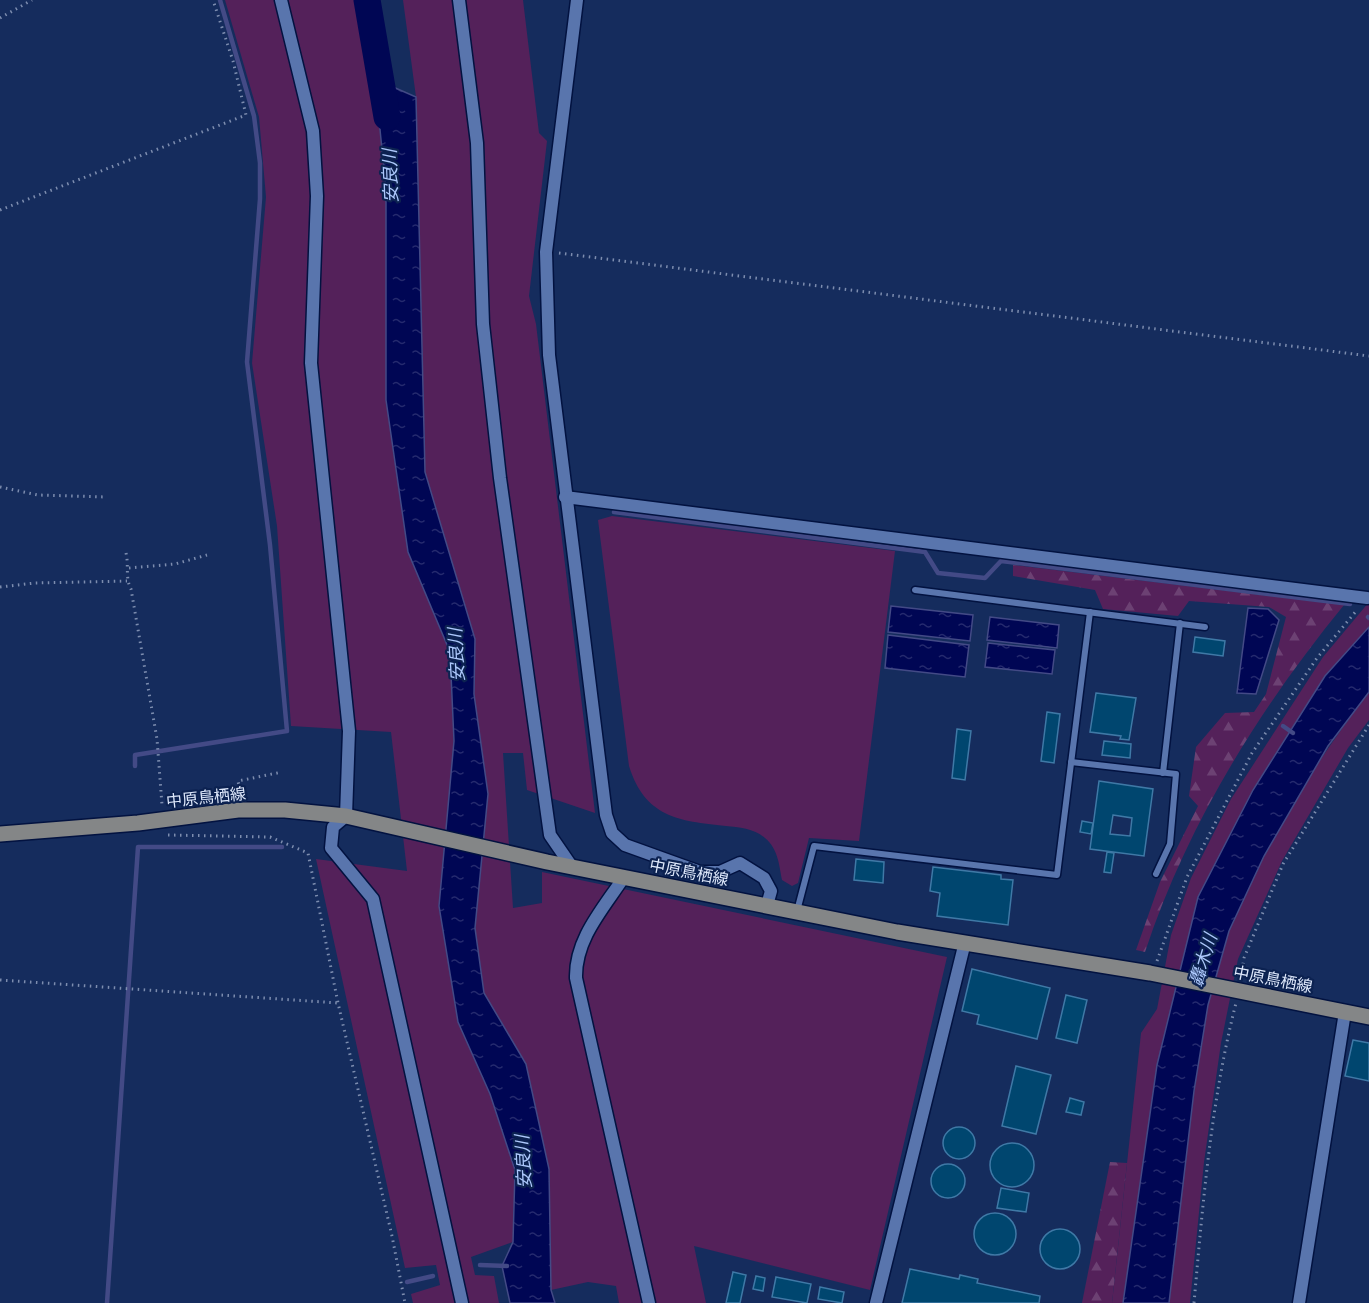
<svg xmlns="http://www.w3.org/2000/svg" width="1369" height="1303" font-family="'Titillium Web','Noto Sans JP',sans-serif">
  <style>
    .grass { fill: #54215a }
    .forest { fill: url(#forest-firs) }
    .water { fill: url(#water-ripples); stroke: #434a86; stroke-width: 1.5 }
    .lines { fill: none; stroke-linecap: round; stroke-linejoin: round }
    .stream { stroke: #434a86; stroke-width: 4.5 }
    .river { stroke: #000654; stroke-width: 27 }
    .building { fill: #00466f; stroke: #3f79a6; stroke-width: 1.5; fill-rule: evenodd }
    .service-casing { stroke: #021240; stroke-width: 9 }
    .minor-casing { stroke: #021240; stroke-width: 15 }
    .secondary-casing { stroke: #021240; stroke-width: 18 }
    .path { stroke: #7d8daf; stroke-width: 3; stroke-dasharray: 1.5 4.5; stroke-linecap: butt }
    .service { stroke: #5975ad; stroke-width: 6 }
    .minor { stroke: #5975ad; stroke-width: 12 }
    .secondary { stroke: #848687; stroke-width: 15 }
    .labels { text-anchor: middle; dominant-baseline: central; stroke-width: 4.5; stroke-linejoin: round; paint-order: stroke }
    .street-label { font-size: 16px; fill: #dee8fb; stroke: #0c2251 }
    .water-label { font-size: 18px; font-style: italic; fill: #adc8fc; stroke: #0c2251 }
  </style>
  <defs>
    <pattern id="forest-firs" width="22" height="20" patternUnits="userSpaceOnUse" patternTransform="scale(1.5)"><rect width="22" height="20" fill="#54215a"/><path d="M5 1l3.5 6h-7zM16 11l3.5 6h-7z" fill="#6c4173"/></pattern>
    <pattern id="water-ripples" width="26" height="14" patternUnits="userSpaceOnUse" patternTransform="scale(1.5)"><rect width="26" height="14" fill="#000654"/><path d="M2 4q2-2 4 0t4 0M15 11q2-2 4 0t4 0" fill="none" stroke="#252a6e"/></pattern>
  </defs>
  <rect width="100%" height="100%" fill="#152c5d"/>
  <!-- grass -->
  <g class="grass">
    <path d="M225,0H359L375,79L386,190V400L408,552L450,652L454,741L439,906L458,1022L490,1094L515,1170L513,1242L471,1257L475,1275L494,1276L499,1303H413L411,1294L440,1285L436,1265L405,1268L316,859L407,871L391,732L291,726L277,526L252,363L266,197L259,117Z"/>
    <path d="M403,0H523L539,133L547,141L529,296L536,324L595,813L527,790L523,753H503L513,908L542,903V872L947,957L870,1290L694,1246L706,1303H619L616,1286L588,1282L551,1290L549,1169L526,1064L484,993L475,928L488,794L474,694L475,639L425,472L416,97Z"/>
    <path d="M612,516L895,551L859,841L809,838L798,883L792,886L782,880C779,864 778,849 765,838C755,829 739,827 726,826C678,821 645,817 629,766L598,520Z"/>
    <path d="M1369,602V627L1325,676L1198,897L1157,1065L1123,1303H1112L1141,1033L1157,1009L1171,935L1191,878L1231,799L1323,657Z"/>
    <path d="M1369,692V720L1348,748L1282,861L1238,959L1221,1043L1204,1162L1190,1303H1169C1176,1247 1182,1191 1188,1136C1196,1067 1205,996 1229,931C1260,847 1315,763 1369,692Z"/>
  </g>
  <!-- forest -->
  <g class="forest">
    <path d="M1013,565L1344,605C1259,709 1187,825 1145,952L1136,950L1160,882L1198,806L1189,796L1196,747L1225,713L1254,712L1266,694L1286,617L1269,607L1189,601L1178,616L1103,609L1095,590L1013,576Z"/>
    <path d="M1110,1162L1127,1163L1112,1303H1082Z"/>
  </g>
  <!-- water -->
  <g class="water">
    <path d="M375,79L416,97L425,472L475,639L474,694L488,794L475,928L484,993L526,1064L549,1169L551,1290L555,1303H510L502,1266L513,1242L515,1170L490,1094L458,1022L439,906L454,741L450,652L408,552L386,400V190Z"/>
    <path d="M891,606L973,615L970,641L888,632Z"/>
    <path d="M1248,608L1268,609L1279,620L1256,694L1237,693Z"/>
    <path d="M990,617L1059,625L1057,648L987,640Z"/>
    <path d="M1369,627V692L1328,746L1264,856L1229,931L1208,1005L1194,1091L1169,1303H1123L1157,1065L1198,897L1253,790L1325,676Z"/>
    <path d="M888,635L969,645L965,677L885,668Z"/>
    <path d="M988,643L1055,650L1052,674L985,667Z"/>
  </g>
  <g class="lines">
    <!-- stream -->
    <g class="stream">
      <path d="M614,512L925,552L938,573L985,578L1001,561L1350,604"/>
      <path d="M1368,617L1369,618"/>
      <path d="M1283,726L1293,733"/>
      <path d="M135,766V755L287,731L270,545L247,362L260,199V163L254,116L220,0"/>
      <path d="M480,1265L507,1266"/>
      <path d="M407,1282L433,1276"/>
      <path d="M107,1303L138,847H282"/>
    </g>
    <!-- river -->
    <path class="river" d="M367,0L387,117"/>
  </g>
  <!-- building -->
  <g class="building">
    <path d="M1195,637L1225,641L1223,656L1193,652Z"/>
    <path d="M1096,693L1136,698L1129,740L1120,739L1121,736L1090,732Z"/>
    <path d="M1047,712L1060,714L1054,763L1041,761Z"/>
    <path d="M957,729L971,731L965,780L952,778Z"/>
    <path d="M1104,741L1131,744L1130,758L1102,755Z"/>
    <path d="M1099,781L1153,789L1144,856L1090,849ZM1113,815L1132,818L1130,836L1110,834Z"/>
    <path d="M1082,821L1093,823L1091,834L1080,832Z"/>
    <path d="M1107,852L1114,853L1111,873L1104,872Z"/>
    <path d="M856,859L884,862L883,883L854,880Z"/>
    <path d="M933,867L1001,875V879L1013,880L1008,925L937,916L940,893L930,891Z"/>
    <path d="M972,969L1050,988L1037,1039L977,1024L979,1015L962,1011Z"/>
    <path d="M1066,995L1087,1000L1077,1043L1056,1038Z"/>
    <path d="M1353,1040L1369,1043V1081L1345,1076Z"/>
    <path d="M1016,1066L1051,1075L1036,1134L1002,1126Z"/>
    <path d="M1070,1098L1084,1102L1081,1115L1066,1112Z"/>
    <circle cx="959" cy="1143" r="16"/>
    <circle cx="1012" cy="1165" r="22"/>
    <circle cx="948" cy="1181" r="17"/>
    <path d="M1001,1188L1029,1193L1026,1212L997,1208Z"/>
    <circle cx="995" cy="1234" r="21"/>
    <circle cx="1060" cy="1249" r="20"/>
    <path d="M910,1269L959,1279L960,1275L978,1279L977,1283L1040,1296L1039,1303H902Z"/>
    <path d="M733,1272L746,1275L740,1303H726Z"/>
    <path d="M756,1276L765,1278L763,1291L753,1289Z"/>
    <path d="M776,1277L811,1284L807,1303L772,1297Z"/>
    <path d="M820,1287L844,1292L842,1303L818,1299Z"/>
  </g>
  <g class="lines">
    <!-- service casing -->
    <g class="service-casing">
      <g id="service">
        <path d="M915,590L1205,627"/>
        <path d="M1071,762L1176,774L1170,844L1156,874"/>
        <path d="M1163,773L1180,623"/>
        <path d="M797,911L814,846L1057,875L1090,612"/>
      </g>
    </g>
    <!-- minor casing -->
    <g class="minor-casing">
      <g id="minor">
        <path d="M281,0L313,131L317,196L311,363L349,731L346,816L333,827L331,848L373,899L462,1303"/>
        <path d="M459,0L477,143L483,324L500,478L550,835L572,867"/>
        <path d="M577,0L546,252L549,355L606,815L612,833L625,845L700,872H720L740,863L764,878L771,891L767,905"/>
        <path d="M565,497L1367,598"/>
        <path d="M624,877C603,909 575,939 576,978L649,1303"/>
        <path d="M876,1303L965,942"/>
        <path d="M1299,1303L1345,1012"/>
      </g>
    </g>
    <!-- secondary casing -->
    <g class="secondary-casing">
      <path id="secondary" d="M0,834L138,823L238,810H285L346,816L547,862L897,932L1150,973L1369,1017"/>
    </g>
    <!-- path -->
    <g class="path">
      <path d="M0,18L32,0"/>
      <path d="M0,210L246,115L233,61L213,0"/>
      <path d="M559,253L1369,356"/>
      <path d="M0,487L38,495L106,497"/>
      <path d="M126,553C129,565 125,578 131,589L157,739L162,805"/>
      <path d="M129,568L175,564L207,555"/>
      <path d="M0,587L35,583L127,581"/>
      <path d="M194,799L240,791L238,781L282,772"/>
      <path d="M168,835L270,837L308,853L338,1003L392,1236L405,1303"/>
      <path d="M1157,961L1187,877L1252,753L1317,658L1357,610"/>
      <path d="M1241,976L1244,958L1283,864L1369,725"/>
      <path d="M0,980L338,1003"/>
      <path d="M1194,1303C1203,1202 1211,1101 1236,1003"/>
    </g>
    <!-- service -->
    <use href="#service" class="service"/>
    <!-- minor -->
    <use href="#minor" class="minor"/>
    <!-- secondary -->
    <use href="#secondary" class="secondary"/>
  </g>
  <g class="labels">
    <!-- street labels -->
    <g class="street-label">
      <text transform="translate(206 797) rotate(-6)">中原鳥栖線</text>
      <text transform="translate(689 872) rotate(11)">中原鳥栖線</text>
      <text transform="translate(1273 979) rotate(11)">中原鳥栖線</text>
    </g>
    <!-- water labels -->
    <g class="water-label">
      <text transform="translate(390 176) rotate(-92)">安良川</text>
      <text transform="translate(456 655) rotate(-93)">安良川</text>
      <text transform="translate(1203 960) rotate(-73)">轟木川</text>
      <text transform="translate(523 1162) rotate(-93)">安良川</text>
    </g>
  </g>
</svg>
